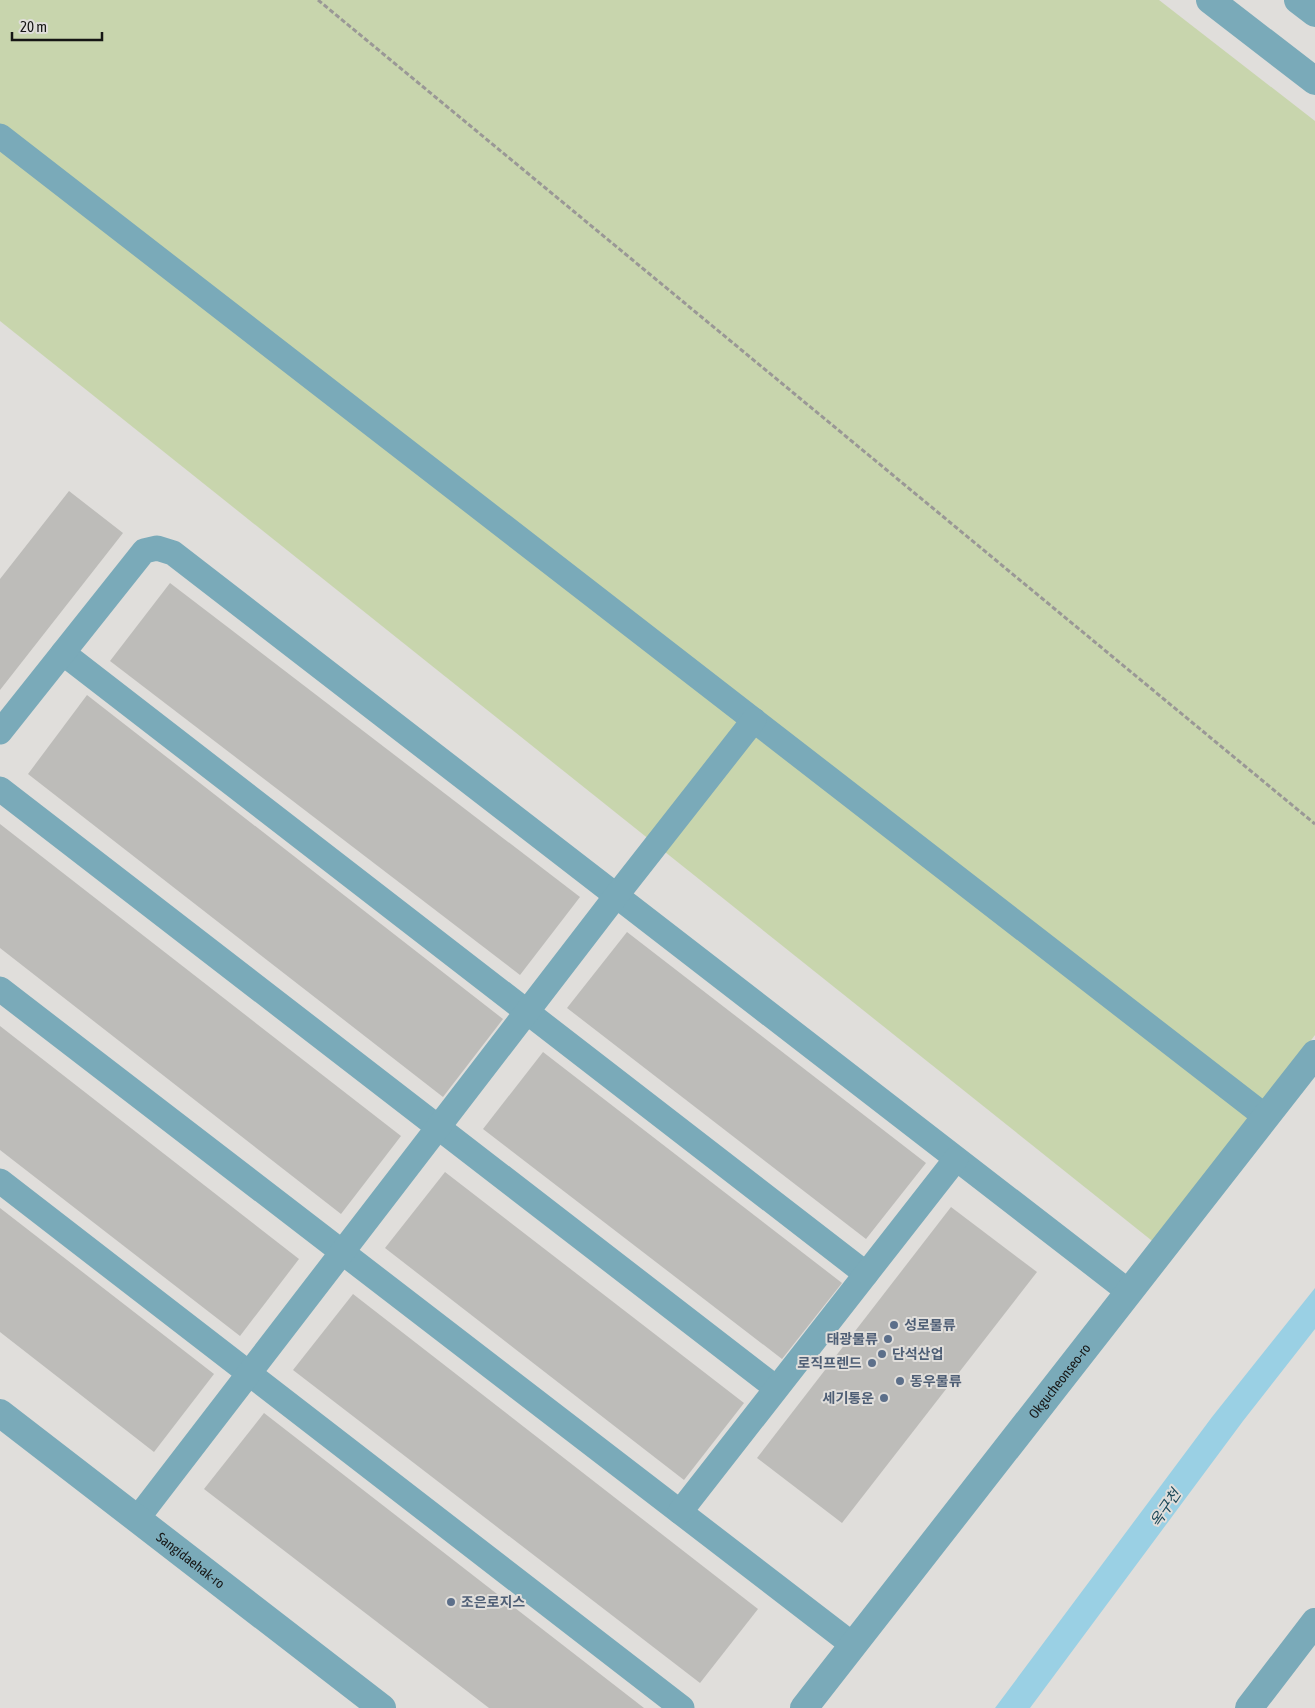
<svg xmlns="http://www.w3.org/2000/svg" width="1315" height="1708" font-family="'Asap Condensed','Noto Sans KR',sans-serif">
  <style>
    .green { fill: #c8d5ad }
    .water { fill: #9ad0e4 }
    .building { fill: #bdbcb9 }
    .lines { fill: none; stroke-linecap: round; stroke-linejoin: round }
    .path { stroke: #9a9896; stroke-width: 3; stroke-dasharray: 5 2.5; stroke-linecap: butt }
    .minor { stroke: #7aaab9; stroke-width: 25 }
    .tertiary { stroke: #7aaab9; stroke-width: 28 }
    .service-dot { fill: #5c6f8a; stroke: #e0dedb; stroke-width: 2 }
    .labels { text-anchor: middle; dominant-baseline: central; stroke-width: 4; stroke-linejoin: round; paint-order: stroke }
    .service-label { font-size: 14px; font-weight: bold; fill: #4e5e75; stroke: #e0dedb; text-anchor: start }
    .street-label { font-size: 14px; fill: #161615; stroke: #e0dedb }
    .water-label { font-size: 15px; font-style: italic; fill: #1b4858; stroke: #e0dedb }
  </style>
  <rect width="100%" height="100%" fill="#e0dedb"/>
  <!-- green -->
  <path class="green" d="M0,0H1159L1315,121V1035L1156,1244L0,321Z"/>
  <!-- water -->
  <path class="water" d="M1315,1288V1329L1243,1421L1030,1708H995L1212,1417Z"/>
  <!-- building -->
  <g class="building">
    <path d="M69,491L123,533L0,690V579Z"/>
    <path d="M170,583L580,897L520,975L110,661Z"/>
    <path d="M87,695L503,1019L443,1097L28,774Z"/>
    <path d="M0,824L401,1136L341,1214L0,948Z"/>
    <path d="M627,932L926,1163L866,1239L567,1008Z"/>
    <path d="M0,1026L299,1259L240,1336L0,1150Z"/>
    <path d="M543,1052L842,1283L782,1359L483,1129Z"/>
    <path d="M445,1172L744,1403L684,1480L385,1248Z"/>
    <path d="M951,1207L1037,1272L842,1523L757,1458Z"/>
    <path d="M0,1208L214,1374L154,1452L0,1332Z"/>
    <path d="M353,1294L758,1609L700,1683L293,1370Z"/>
    <path d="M264,1413L644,1708H489L204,1489Z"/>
  </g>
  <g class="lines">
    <!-- path -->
    <path class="path" d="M318,0L1315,824"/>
    <!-- minor -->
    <g class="minor">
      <path d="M0,136L1266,1117"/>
      <path d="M63,653L866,1274"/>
      <path d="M0,732L144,551L157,548L173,553L1129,1292"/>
      <path d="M0,789L776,1388"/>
      <path d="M0,989L853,1645"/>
      <path d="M0,1181L682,1708"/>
      <path d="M680,1512L956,1159"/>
      <path d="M137,1519L616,896L754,720"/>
    </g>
    <!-- tertiary -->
    <g class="tertiary">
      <path d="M1210,0L1315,81"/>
      <path d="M1298,0L1315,13"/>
      <path id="s1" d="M0,1413L382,1708"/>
      <path id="s2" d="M804,1708L1315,1054"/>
      <path d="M1249,1708L1315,1622"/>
    </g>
  </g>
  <!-- markers -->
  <g class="service-dot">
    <circle cx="894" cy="1325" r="5"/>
    <circle cx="888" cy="1339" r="5"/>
    <circle cx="882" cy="1354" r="5"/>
    <circle cx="872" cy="1363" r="5"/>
    <circle cx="900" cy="1381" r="5"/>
    <circle cx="884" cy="1398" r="5"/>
    <circle cx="451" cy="1602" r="5"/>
  </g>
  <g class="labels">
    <!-- service labels -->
    <g class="service-label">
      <text x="904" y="1325">성로물류</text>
      <text x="878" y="1339" text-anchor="end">태광물류</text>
      <text x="892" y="1354">단석산업</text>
      <text x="862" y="1363" text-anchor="end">로직프렌드</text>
      <text x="910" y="1381">동우물류</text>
      <text x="874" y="1398" text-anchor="end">세기통운</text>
      <text x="461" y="1602">조은로지스</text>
    </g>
    <!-- street labels -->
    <g class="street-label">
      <text stroke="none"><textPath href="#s2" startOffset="415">Okgucheonseo-ro</textPath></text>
      <text stroke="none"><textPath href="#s1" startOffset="241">Sangidaehak-ro</textPath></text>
    </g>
    <!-- water labels -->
    <g class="water-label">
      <text transform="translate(1165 1508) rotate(-56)">옥구천</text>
    </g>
  </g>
  <!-- scale -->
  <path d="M12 32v8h90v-8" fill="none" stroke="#161615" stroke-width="2.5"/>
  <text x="20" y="32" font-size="15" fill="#161615" stroke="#e0dedb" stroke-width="4" paint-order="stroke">20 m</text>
</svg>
